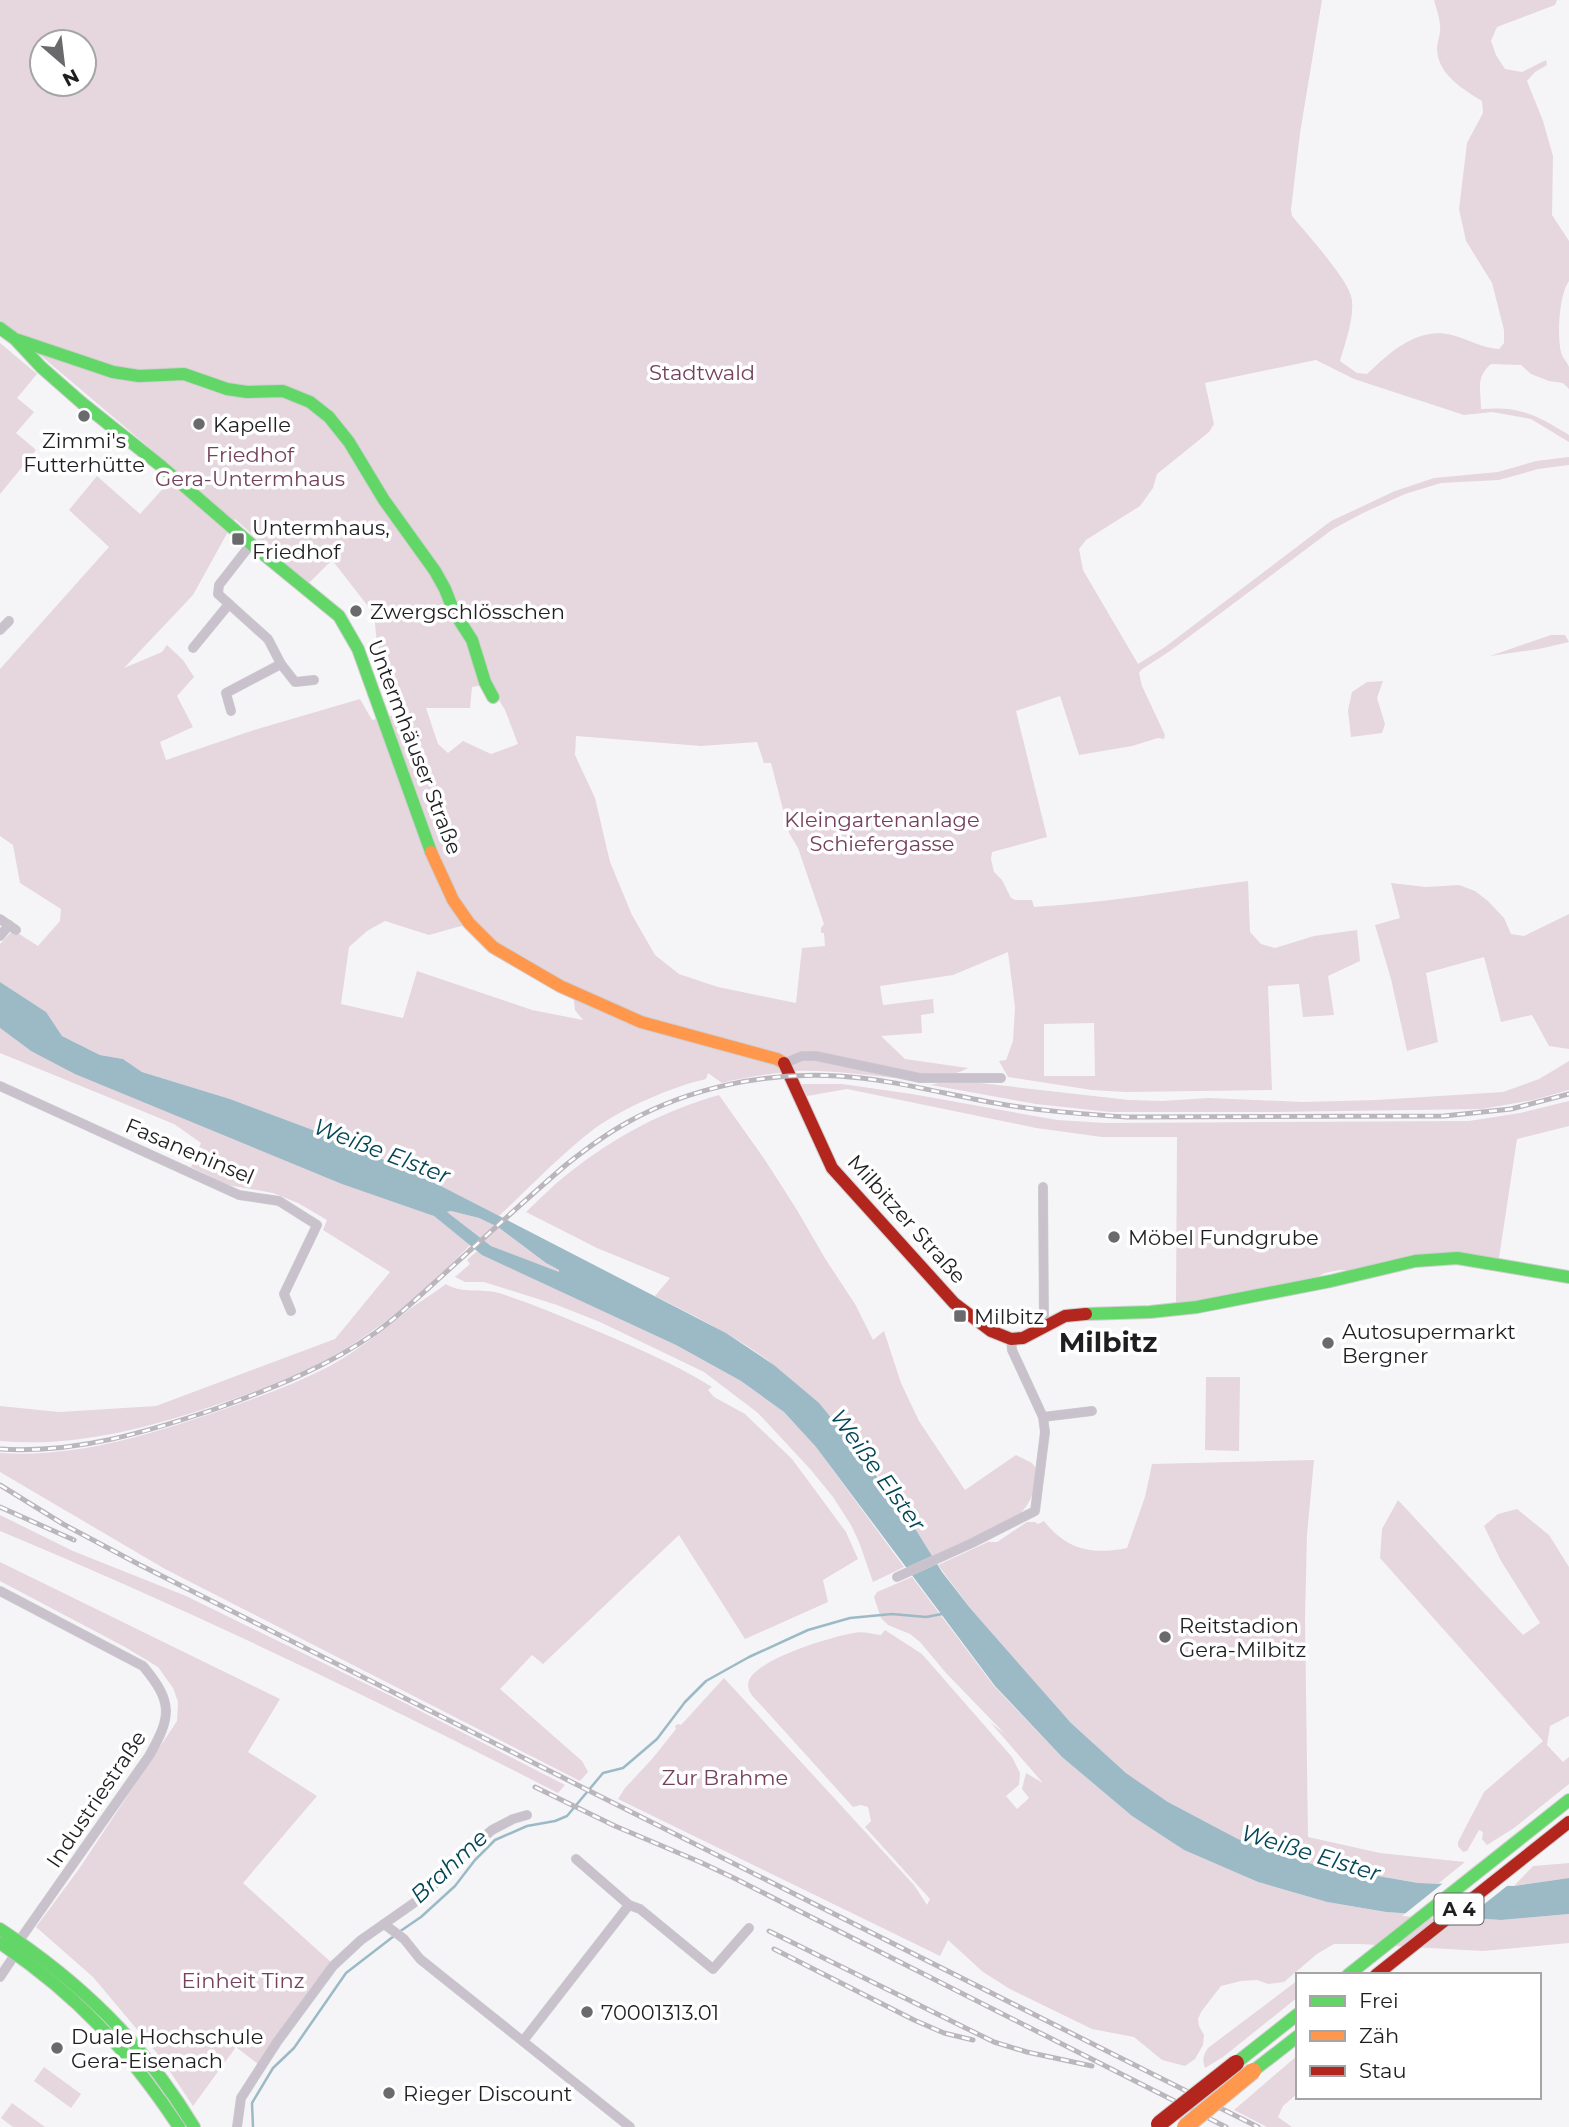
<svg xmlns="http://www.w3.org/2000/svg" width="1569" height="2127" font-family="Montserrat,sans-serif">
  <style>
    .green { fill: #e6d6de; fill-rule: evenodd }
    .water { fill: #9bbac6; fill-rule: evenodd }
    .pier { fill: #f5f5f8 }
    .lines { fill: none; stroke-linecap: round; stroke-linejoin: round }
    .stream { stroke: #9bbac6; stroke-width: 2.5 }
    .street-casing { stroke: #cfcfd0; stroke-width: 10 }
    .fast-casing { stroke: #cfcfd0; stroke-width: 14 }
    .slow-casing { stroke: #cfcfd0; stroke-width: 14 }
    .jam-casing { stroke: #cfcfd0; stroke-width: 14 }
    .street { stroke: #c9c2cd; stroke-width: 9 }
    .fast { stroke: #63d668; stroke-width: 12 }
    .slow { stroke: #ff974d; stroke-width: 12 }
    .jam { stroke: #b3261e; stroke-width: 12 }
    .rail-casing { stroke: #bab6bc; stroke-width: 5 }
    .rail { stroke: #fff; stroke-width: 2.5; stroke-dasharray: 8; stroke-linecap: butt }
    .slow-bridge-casing { stroke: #cfcfd0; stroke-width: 18; stroke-linecap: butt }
    .jam-bridge-casing { stroke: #cfcfd0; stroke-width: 18; stroke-linecap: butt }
    .slow-bridge { stroke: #ff974d; stroke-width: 16 }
    .jam-bridge { stroke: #b3261e; stroke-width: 16 }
    .poi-dot { fill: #6a6a6c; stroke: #fff; stroke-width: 2.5 }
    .labels { text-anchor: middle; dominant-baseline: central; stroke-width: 7; stroke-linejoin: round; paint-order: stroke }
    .shield { fill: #fff; stroke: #626264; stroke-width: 2 }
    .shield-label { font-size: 19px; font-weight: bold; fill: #1f1f21 }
    .park-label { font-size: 21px; fill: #75405c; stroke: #fff }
    .poi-label { font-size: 21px; fill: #1f1f21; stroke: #fff; text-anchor: start }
    .street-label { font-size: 21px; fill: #1f1f21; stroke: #fff }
    .water-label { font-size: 23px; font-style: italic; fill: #034658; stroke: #fff }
    .district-label { font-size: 28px; font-weight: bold; fill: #1f1f21; stroke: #fff }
  </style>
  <rect width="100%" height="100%" fill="#f5f5f8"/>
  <!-- green -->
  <g class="green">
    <path d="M0,0H1322L1300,133L1291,210L1292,216C1306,233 1346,277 1351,296C1356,314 1345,343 1340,361L1357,373L1367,374C1390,352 1418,326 1452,335C1468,339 1482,348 1499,349L1504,343V330L1492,283L1466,241L1459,209L1467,143L1483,113L1482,101C1463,89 1438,75 1437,49C1437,44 1439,38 1440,32C1441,21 1437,11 1434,0H1557L1555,5L1497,27L1491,41L1496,55L1505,69L1522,72L1546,60L1547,65L1535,72L1527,81L1543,121L1553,156L1552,215L1569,241V281C1559,295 1557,336 1561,352C1562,358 1567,361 1569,367C1569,373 1569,383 1569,389L1563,383L1549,381L1531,374L1521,365L1491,364C1475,378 1481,389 1481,409C1521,406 1536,415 1569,435V442L1531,419L1492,412L1464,415L1354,379L1316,360L1205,383L1214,424L1209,432L1157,474L1153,488L1140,506L1086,540L1079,549L1083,570L1138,664L1165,647L1331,521L1395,491L1434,478L1498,472L1536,461L1569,457V465L1538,469L1499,480L1441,483L1405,494L1363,513L1333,529L1170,651L1141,670L1139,673L1142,686L1165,735L1164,739L1158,738L1132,746L1079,755L1060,696L1016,711L1047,837L992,852L991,859L994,872L1002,880L1011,898L1015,900H1032L1034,907C1106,903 1177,890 1248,881L1250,932L1261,944L1275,948L1314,936L1357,930L1360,961L1328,976L1334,1015L1303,1017L1299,984L1268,986L1272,1090L1125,1092L1092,1090L1008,1077L999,1061L1006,1060L1013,1041L1015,1007L1008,952L953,975L880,986L883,1005L933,999L934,1013L921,1015L922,1033L881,1036L905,1059L968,1068C950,1079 922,1074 902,1071L895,1078C863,1075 830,1070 797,1071C772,1073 746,1077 722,1083L708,1073L706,1079C671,1087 623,1108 594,1129C560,1155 530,1187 499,1216L441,1186L345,1142L230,1099L142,1072L123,1059L100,1055L62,1036L45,1012L0,982V944L13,930L38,946L60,921L61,909L20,883L13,845L0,836V669L109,547L69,510L97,476L140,514L178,472L0,321ZM42,42H84V84H42ZM235,519L308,584L332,560L374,614L377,644L405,707L400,714L372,720L360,699L254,730L166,760L160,742L193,727L177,696L194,677L183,660L167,645L162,652L124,668L193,595ZM489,684L505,710L518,744L491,754L463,741L448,753L438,744L426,708H470L472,687ZM576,736L701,746L757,742L764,763H771L789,833L798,848L824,924L821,928V933H824L825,946L802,948L796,1003L718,987L679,974L655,955L632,915L610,862L595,798L575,755ZM385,921L429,935L461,926L480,928L498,945L573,989L575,1010L583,1020L532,1010L417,971L403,1018L341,1004L349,947L367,931ZM1094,1023L1095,1076H1044V1024Z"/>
    <path d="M0,343L37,374L17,398L34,412L16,433L36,450L0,494Z"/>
    <path d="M1551,635H1565L1569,642L1539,649L1490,656Z"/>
    <path d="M1383,681L1377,698L1385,724L1382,733L1351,737L1348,710L1352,692L1367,682Z"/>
    <path d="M1391,883L1426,887L1459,885L1475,891L1488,901L1504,918L1511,934L1524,936L1569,914V1049L1549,1046L1532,1015L1501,1022L1484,957L1426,973L1438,1042L1407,1051L1391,979L1375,925L1400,918Z"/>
    <path d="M0,1028L31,1051L434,1216L470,1245C436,1280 397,1316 356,1342C315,1369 271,1386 225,1402C151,1427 78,1448 0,1441V1406L59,1412L156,1406L335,1339L390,1272L323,1230L327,1220L298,1203L273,1193L228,1185L191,1167L201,1143L174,1124L0,1053Z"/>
    <path d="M1569,1061V1090L1533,1100L1482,1109L1274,1112H1110L1036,1104L931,1085L942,1082H971L1129,1100L1162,1101L1209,1098L1303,1102L1376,1100L1503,1092L1539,1079Z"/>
    <path d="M801,1084H842L912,1094L1057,1120L1106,1123L1469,1121L1520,1113L1569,1101V1126L1517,1139L1499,1258L1439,1254L1359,1270H1340L1325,1273L1314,1279L1211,1300L1176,1304L1177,1137H1102L1036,1128L847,1089L807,1096Z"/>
    <path d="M719,1095L765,1160L797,1210L826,1260L855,1304L873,1340L884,1331L901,1383L919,1421L965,1490L1016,1455L1032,1463L1037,1470C1035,1491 1031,1506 1014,1519L932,1556C891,1489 838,1416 775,1366C739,1337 696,1317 655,1296L670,1278L597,1248L526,1212C540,1199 554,1184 570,1172C616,1136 663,1111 719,1095Z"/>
    <path d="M451,1211L479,1218L498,1227L546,1263L559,1270V1273L491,1246L447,1212Z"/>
    <path d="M477,1251L676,1345L741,1381L784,1412L816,1447L904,1567L873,1582L859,1542L851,1525L833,1497L811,1470L758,1413L704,1372L600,1322L557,1305L484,1282H465L455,1277L470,1264L467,1260Z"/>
    <path d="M446,1284C461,1294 482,1288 499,1293C527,1302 554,1313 580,1324C626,1343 670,1361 712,1387L708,1390L714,1397L745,1414L792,1459L846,1532L858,1559L823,1580L828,1602L745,1639L679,1535L543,1664L532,1655L500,1689L582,1761L588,1772L580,1781L165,1569L0,1472V1453C75,1458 149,1435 219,1411C256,1398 293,1385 328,1367C358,1351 384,1329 411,1308C423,1300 435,1292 446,1284Z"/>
    <path d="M1206,1377H1240L1239,1451L1205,1450Z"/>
    <path d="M1314,1460L1307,1535L1305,1618L1308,1837L1380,1853L1465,1862L1439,1883H1418L1315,1865L1238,1839L1168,1802L1126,1773L1071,1723L970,1608L938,1565L988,1542H997L1027,1522H1035L1038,1524L1044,1521C1067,1550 1092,1555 1127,1548L1145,1497L1152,1464Z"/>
    <path d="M1398,1500L1523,1635L1540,1623L1501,1561L1484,1526L1498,1514L1517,1509L1549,1535L1569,1567V1716L1550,1726L1547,1745L1563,1762L1569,1757V1784L1514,1828L1487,1845L1482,1839L1483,1832L1479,1830L1467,1851L1463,1852L1458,1846V1842L1484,1792L1543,1741L1380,1558L1382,1529Z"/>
    <path d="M0,1515L73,1551L186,1596L391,1696L565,1785L558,1793C375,1699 190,1610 0,1531Z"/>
    <path d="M0,1562L280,1699L248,1752L317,1796L243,1883L332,1963L311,1987L258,2064L236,2047L193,2106L161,2058L93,1977L36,1927L79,1869L177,1721L178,1702L173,1688L158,1667L125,1647L0,1581Z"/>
    <path d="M912,1577L994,1686L1062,1757L1132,1816L1184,1850L1258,1882L1327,1902L1386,1912L1501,1920L1569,1914V1943L1483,1951L1359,1944H1334L1317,1954L1284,1982L1268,1984L1257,1980L1241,1981L1221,1986L1201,2012L1198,2019L1199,2026L1204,2035L1203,2045L1195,2059L1185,2066L1162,2060L1134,2037L1092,2029L1010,1989L983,1972L948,1940L940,1956L618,1799L625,1788L652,1759L676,1729L675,1726L678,1724L681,1725L724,1678L914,1885L927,1905L930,1899L865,1827L871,1821L868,1807L861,1805L853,1807L759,1703C754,1698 748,1692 748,1685C748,1661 833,1636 854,1633C862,1631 872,1634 881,1635L885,1630L922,1654L1012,1757L1020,1773L1019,1785L1006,1796L1017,1809L1029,1798L1022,1789L1026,1773L1043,1783L990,1722L1005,1734L946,1673L920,1642L910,1634L888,1625L881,1618L874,1597L877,1592Z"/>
    <path d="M1569,1863V1878L1514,1886L1533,1866Z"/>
    <path d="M1298,1980V1997L1223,2057L1205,2068C1202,2060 1203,2055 1208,2048Z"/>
    <path d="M1298,2055V2093L1283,2106L1278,2117L1292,2127H1267L1234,2110Z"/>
    <path d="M44,2067L81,2094L71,2108L34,2081Z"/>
    <path d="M12,2103L45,2127H13L1,2118Z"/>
  </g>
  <!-- water -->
  <path class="water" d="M0,982L46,1012L62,1036L100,1055L123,1059L142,1072L230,1099L345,1142L441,1186L726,1333L774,1365L819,1403L859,1452L916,1530L942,1572L970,1608L1071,1723L1126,1773L1168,1802L1238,1839L1315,1865L1418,1883L1514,1886L1569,1878V1914L1501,1920L1386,1912L1327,1902L1258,1882L1184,1850L1132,1816L1062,1757L995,1686L816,1447L784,1412L741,1381L676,1345L482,1255L434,1216L342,1184L75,1074L31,1051L0,1028ZM451,1211L479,1218L498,1227L546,1263L559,1270V1272L491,1246L447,1212Z"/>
  <!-- pier -->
  <path class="pier" d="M1447,1880L1512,1882L1463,1921L1402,1916Z"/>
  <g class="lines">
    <!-- stream -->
    <g class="stream">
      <path d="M399,1932L421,1917L455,1886L475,1860L495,1840L527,1826L555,1821L567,1816L603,1773L623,1768L657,1739L685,1702L706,1681L749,1657L808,1630L850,1618L892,1614L926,1617L942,1614"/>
      <path d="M253,2127L252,2103L273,2068L294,2048L346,1973L394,1936"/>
    </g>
    <!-- street casing -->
    <g class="street-casing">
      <g id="street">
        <path d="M251,544L219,585L218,594L268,639L281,664L295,682L314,680"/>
        <path d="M0,630L9,621"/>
        <path d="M193,648L229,604"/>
        <path d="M231,711L226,693L281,664"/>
        <path d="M0,919L16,930"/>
        <path d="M0,936L9,925"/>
        <path d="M785,1063L802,1056H816L920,1078H1001"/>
        <path d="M0,1086L239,1195L279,1201L317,1225L284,1294L291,1311"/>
        <path d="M1043,1187L1044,1326"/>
        <path d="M1043,1417L1092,1411"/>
        <path d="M897,1577L972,1543L1035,1511L1045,1432L1043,1417L1012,1350L1011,1339"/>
        <path d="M0,1591L143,1666C173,1702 172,1716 149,1756L19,1941"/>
        <path d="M629,1905L640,1909L713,1969L749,1928"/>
        <path d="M384,1924L404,1939L420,1959L630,2127"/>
        <path d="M0,1977L16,1953"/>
        <path d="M523,2041L629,1905L576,1859"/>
        <path d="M237,2127L241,2098L277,2042L333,1966L361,1940L421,1898L464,1854L492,1830L513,1819L527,1815"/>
      </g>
    </g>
    <!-- fast casing -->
    <g class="fast-casing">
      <g id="fast">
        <path d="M0,328L15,339L41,367L82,403L161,466L251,544L339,616L358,649L431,852"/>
        <path d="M18,340L113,372L139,376L184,374L227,389L247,392L283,391L310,402L329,417L349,442L384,500L435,571L445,589L454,612L472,640L485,682L493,697"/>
        <path d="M1086,1314L1150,1312L1197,1307L1331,1281L1415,1261L1457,1258L1569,1277"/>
        <path d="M0,1929C82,1983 143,2043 194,2127"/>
        <path d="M0,1943C77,1995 128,2050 179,2127"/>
        <path d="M1348,1975L1569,1800"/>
        <path d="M1236,2063L1298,2014"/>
        <path d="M1253,2071L1298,2036"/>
      </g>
    </g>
    <!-- slow casing -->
    <g class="slow-casing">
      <path id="slow" d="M431,852L453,900L469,923L493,947L560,986L641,1022L777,1059L784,1063"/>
    </g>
    <!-- jam casing -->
    <g class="jam-casing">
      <g id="jam">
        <path d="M784,1063L832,1168L954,1303L991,1331L1011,1339L1023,1338L1065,1316L1086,1314"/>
        <path d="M1376,1975L1569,1822"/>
      </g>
    </g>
    <!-- street -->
    <use href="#street" class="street"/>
    <!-- fast -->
    <use href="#fast" class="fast"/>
    <!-- slow -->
    <use href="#slow" class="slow"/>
    <!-- jam -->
    <use href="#jam" class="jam"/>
    <!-- rail casing -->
    <g class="rail-casing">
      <g id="rail">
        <path d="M0,1449C75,1454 147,1432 218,1408C273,1388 327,1367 375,1333C400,1315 422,1294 444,1274C485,1237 525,1200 567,1164C586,1149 606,1134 628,1122C691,1087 766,1072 838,1076C891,1079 943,1094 995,1103C1039,1111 1083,1114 1127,1117L1444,1116L1511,1109L1569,1094"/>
        <path d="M0,1485L63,1524L140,1565L1258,2127"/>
        <path d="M0,1507L74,1540"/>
        <path d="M535,1787L615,1826L700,1862L734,1878L1226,2127"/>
        <path d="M769,1931L994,2042L1027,2052L1092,2066"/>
        <path d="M774,1949L914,2020L944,2033L973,2040"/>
      </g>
    </g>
    <!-- rail -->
    <use href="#rail" class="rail"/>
    <!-- slow-bridge casing -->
    <g class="slow-bridge-casing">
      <path id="slow-bridge" d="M1185,2127L1253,2071"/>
    </g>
    <!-- jam-bridge casing -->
    <g class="jam-bridge-casing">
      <path id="jam-bridge" d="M1159,2124L1236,2063"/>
    </g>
    <!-- slow-bridge -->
    <use href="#slow-bridge" class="slow-bridge"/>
    <!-- jam-bridge -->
    <use href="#jam-bridge" class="jam-bridge"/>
  </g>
  <!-- markers -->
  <g class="poi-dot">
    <circle cx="84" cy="416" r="7"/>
    <circle cx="199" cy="424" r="7"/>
    <rect x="231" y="532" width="14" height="14" rx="3.5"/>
    <circle cx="356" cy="611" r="7"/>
    <circle cx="1114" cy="1237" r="7"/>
    <rect x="953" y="1309" width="14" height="14" rx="3.5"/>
    <circle cx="1328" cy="1343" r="7"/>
    <circle cx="1165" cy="1637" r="7"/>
    <circle cx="587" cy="2012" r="7"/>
    <circle cx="57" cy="2048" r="7"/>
    <circle cx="389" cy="2093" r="7"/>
  </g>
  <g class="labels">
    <!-- shield labels -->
    <rect class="shield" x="1434.5" y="1893.5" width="49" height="31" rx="5"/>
    <g class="shield-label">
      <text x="1459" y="1909">A 4</text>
    </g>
    <!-- park labels -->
    <g class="park-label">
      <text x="702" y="372">Stadtwald</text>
      <text x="250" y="454">Friedhof<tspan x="250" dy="24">Gera-Untermhaus</tspan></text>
      <text x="882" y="819">Kleingartenanlage<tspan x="882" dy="24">Schiefergasse</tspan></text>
      <text x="725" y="1777">Zur Brahme</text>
      <text x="243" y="1980">Einheit Tinz</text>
    </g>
    <!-- poi labels -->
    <g class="poi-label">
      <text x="213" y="424">Kapelle</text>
      <text x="84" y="440" text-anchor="middle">Zimmi's<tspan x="84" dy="24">Futterhütte</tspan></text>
      <text x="252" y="527">Untermhaus,<tspan x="252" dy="24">Friedhof</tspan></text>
      <text x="370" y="611">Zwergschlösschen</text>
      <text x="1128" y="1237">Möbel Fundgrube</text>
      <text x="974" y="1316">Milbitz</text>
      <text x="1342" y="1331">Autosupermarkt<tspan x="1342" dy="24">Bergner</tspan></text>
      <text x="1179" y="1625">Reitstadion<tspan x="1179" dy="24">Gera-Milbitz</tspan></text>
      <text x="601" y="2012">70001313.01</text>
      <text x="71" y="2036">Duale Hochschule<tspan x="71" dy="24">Gera-Eisenach</tspan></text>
      <text x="403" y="2093">Rieger Discount</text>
    </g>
    <!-- street labels -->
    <g class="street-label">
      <text transform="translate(415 747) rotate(69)">Untermhäuser Straße</text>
      <text transform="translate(190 1151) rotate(23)">Fasaneninsel</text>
      <text transform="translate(907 1219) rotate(48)">Milbitzer Straße</text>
      <text transform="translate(96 1799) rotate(-56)">Industriestraße</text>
    </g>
    <!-- water labels -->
    <g class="water-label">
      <text transform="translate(382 1151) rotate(21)">Weiße Elster</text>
      <text transform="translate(878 1470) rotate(54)">Weiße Elster</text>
      <text transform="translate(1311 1853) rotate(17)">Weiße Elster</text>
      <text transform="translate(449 1866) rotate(-43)">Brahme</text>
    </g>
    <!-- district labels -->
    <g class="district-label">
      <text x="1108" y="1342">Milbitz</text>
    </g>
  </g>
  <!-- legend -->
  <rect x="1296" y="1973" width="245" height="126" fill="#ffffff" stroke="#a5a5a6" stroke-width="2"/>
  <rect x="1310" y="1996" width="35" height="10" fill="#63d668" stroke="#a5a5a6" stroke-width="2"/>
  <text x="1359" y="2008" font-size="21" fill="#1f1f21">Frei</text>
  <rect x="1310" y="2031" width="35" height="10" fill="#ff974d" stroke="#a5a5a6" stroke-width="2"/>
  <text x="1359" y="2043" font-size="21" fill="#1f1f21">Zäh</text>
  <rect x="1310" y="2066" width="35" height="10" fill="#b3261e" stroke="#a5a5a6" stroke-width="2"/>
  <text x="1359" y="2078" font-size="21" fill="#1f1f21">Stau</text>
  <!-- north arrow -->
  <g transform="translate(63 63) rotate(152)"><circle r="33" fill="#ffffff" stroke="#a5a5a6" stroke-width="2"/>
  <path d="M0-5L12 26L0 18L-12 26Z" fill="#6a6a6c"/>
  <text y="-10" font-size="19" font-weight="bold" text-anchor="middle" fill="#1f1f21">N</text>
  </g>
</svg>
